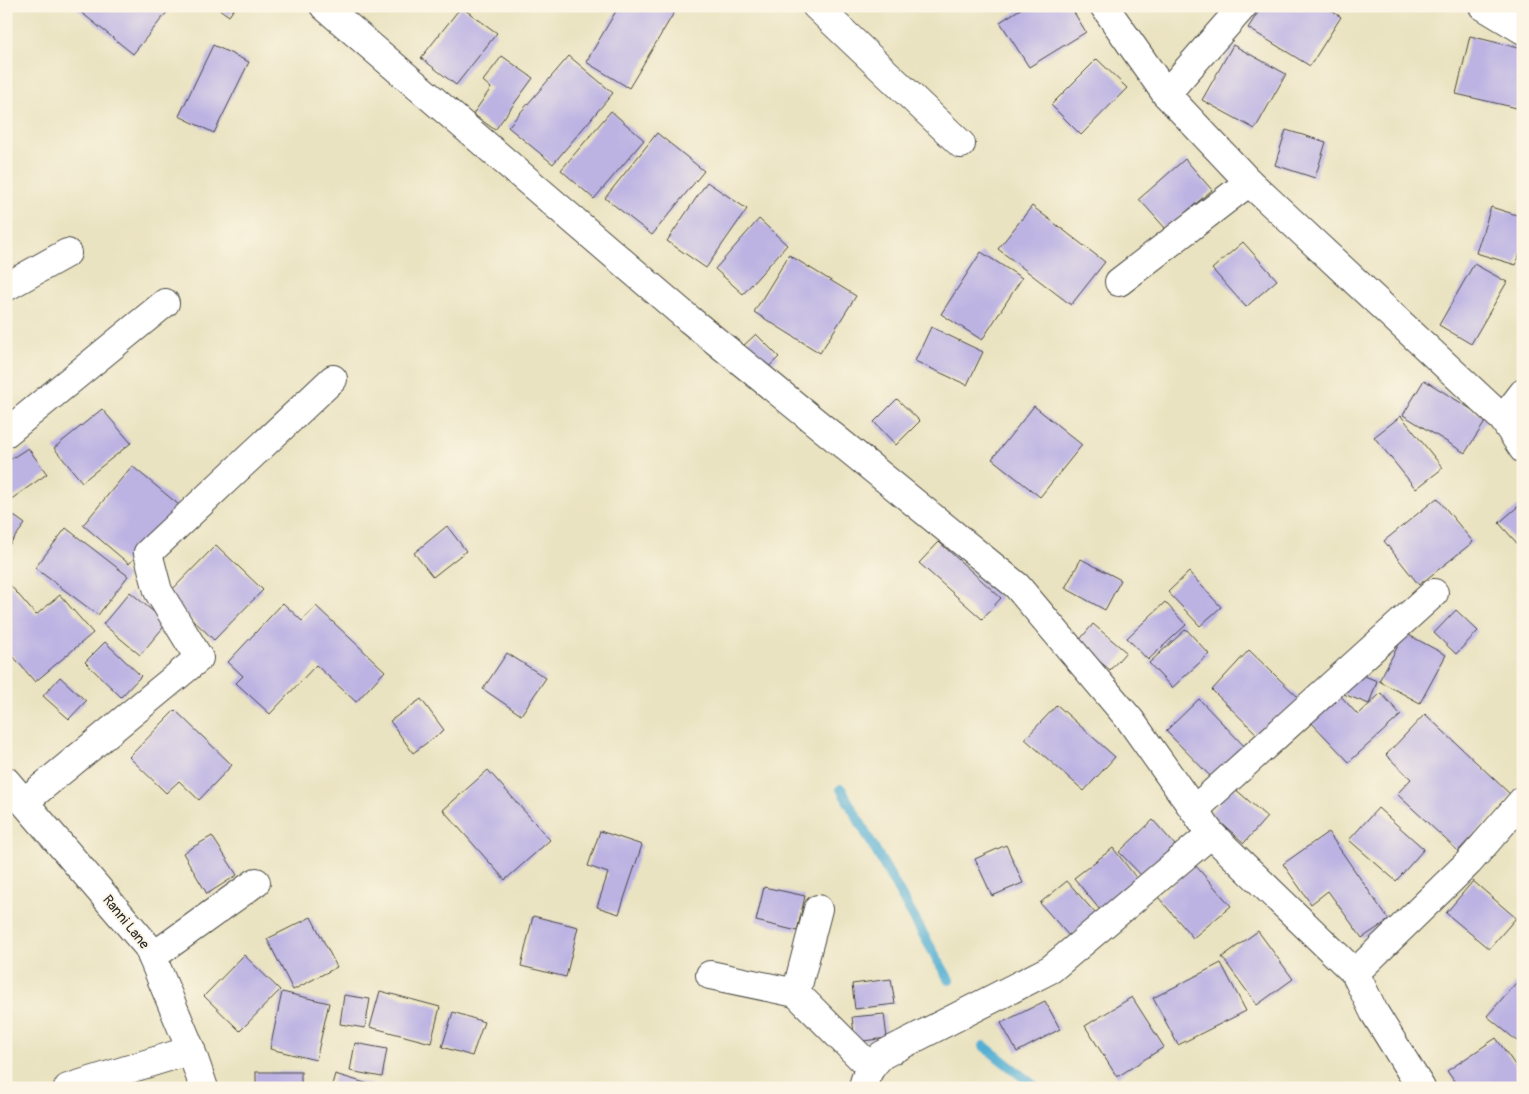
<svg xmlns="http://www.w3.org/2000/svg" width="1529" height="1094" font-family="Pangolin,sans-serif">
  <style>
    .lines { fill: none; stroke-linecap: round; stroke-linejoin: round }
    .stream { stroke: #55afd3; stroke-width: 10 }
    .building { fill: #bcb3e3 }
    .minor-casing { stroke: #484742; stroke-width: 30 }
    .minor { stroke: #fff; stroke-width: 28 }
    .labels { text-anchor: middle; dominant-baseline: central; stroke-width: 4; stroke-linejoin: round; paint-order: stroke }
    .street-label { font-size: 14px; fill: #2b2b2b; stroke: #fcf5e5 }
  </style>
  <rect width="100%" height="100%" fill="#fcf5e5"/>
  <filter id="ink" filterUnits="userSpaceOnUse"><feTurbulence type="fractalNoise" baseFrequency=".02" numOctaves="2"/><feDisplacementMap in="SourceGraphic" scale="10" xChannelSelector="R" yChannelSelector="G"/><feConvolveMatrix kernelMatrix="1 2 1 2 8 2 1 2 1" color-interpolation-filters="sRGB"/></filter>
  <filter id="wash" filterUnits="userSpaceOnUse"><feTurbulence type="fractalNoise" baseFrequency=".0096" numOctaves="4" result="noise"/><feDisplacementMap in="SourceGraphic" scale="20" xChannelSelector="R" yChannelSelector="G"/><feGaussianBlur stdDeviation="1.12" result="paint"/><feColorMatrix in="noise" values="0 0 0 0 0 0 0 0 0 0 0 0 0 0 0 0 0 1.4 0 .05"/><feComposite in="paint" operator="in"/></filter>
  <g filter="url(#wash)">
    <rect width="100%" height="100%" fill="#eae3c1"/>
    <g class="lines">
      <!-- stream -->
      <g class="stream">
        <path d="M841,789L949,980"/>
        <path d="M984,1046L1037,1088"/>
      </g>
    </g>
    <g id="blocks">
      <!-- building -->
      <g class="building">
        <path d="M79,6H172L133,54L77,9Z"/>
        <path d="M215,6H236L229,16Z"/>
        <path d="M619,6H678L629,88L586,62Z"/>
        <path d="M1025,6H1070L1086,32L1029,67L1000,22Z"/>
        <path d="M1262,6H1324L1341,17L1310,66L1248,28Z"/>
        <path d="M461,7L497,33L456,85L421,58Z"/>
        <path d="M1470,36L1523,49V82L1517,108L1456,94Z"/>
        <path d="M213,45L249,62L214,133L179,116Z"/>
        <path d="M1233,45L1286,74L1255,129L1202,100Z"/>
        <path d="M502,56L533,78L495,130L473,114L491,88L483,81Z"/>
        <path d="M569,56L613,93L553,164L508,127Z"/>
        <path d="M1097,59L1127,88L1081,135L1051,105Z"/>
        <path d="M611,111L644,140L594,199L561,170Z"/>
        <path d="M1286,130L1326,142L1315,178L1275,165Z"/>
        <path d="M657,133L704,171L652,235L605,198Z"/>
        <path d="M1185,159L1212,190L1166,229L1139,199Z"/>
        <path d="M707,182L747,209L706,268L667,241Z"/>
        <path d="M1032,206L1105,262L1071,305L998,249Z"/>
        <path d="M1491,207L1523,217V243L1516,265L1476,253Z"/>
        <path d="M759,219L787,245L743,294L715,269Z"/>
        <path d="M1243,242L1277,280L1246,307L1212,269Z"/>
        <path d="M981,252L1022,278L982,340L941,314Z"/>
        <path d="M789,255L856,296L820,353L754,312Z"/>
        <path d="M1474,264L1507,282L1471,344L1439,325Z"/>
        <path d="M931,327L983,352L967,385L915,361Z"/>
        <path d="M756,334L779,357L763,372L740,349Z"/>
        <path d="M1424,380L1487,419L1465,453L1403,415Z"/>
        <path d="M897,399L920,421L896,445L874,422Z"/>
        <path d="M1034,406L1082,445L1040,497L992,459Z"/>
        <path d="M102,409L131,443L82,482L54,448Z"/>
        <path d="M1401,416L1443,468L1416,489L1374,437Z"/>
        <path d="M28,448L47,474L10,500L6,495V462Z"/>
        <path d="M132,466L179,505L129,564L83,525Z"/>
        <path d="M1437,498L1473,542L1419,585L1384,541Z"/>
        <path d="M1523,502V550L1499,523Z"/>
        <path d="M6,510L25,524L6,549Z"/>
        <path d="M447,526L466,551L433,577L414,553Z"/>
        <path d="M66,528L128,576L98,615L35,568Z"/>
        <path d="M939,542L1001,598L982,619L919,563Z"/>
        <path d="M216,545L263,590L214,640L167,595Z"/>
        <path d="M1081,559L1121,580L1105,610L1065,588Z"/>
        <path d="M1189,572L1221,607L1200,626L1168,592Z"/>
        <path d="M10,585L36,615L60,595L93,633L35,682L6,648V589Z"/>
        <path d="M130,592L167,623L140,655L103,624Z"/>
        <path d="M1165,602L1186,625L1148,660L1127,638Z"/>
        <path d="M283,603L302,621L316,606L385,671L356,702L316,665L270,714L236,683L243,676L228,662Z"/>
        <path d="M1456,610L1478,631L1456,654L1434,633Z"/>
        <path d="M1093,624L1126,652L1110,670L1077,643Z"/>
        <path d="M1186,629L1209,654L1172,688L1149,663Z"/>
        <path d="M1405,633L1446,655L1420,703L1379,681Z"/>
        <path d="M105,642L141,676L121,697L85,662Z"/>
        <path d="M1249,650L1302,701L1263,740L1212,690Z"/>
        <path d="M507,653L546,678L521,715L483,689Z"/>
        <path d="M1350,670L1377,681L1369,704L1341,693Z"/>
        <path d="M60,677L86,701L69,719L43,696Z"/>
        <path d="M1338,693L1358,715L1381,693L1401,715L1349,762L1309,720Z"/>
        <path d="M421,699L444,730L413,753L390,721Z"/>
        <path d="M1199,699L1246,748L1213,779L1166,731Z"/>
        <path d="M1057,705L1115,757L1084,791L1025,739Z"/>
        <path d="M175,710L232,765L199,800L179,781L166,793L129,757Z"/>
        <path d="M1425,714L1511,795L1458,851L1397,794L1411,779L1386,755Z"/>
        <path d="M488,770L550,840L505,880L443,810Z"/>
        <path d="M1233,787L1267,817L1244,843L1210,813Z"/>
        <path d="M1378,808L1424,849L1396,881L1349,840Z"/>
        <path d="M1153,820L1175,845L1142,876L1119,852Z"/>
        <path d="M600,831L642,845L619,914L597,907L608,873L588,866Z"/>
        <path d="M1328,832L1389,920L1362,938L1328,891L1311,904L1283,864Z"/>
        <path d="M212,836L237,875L207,894L183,853Z"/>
        <path d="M1006,845L1023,883L992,896L975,859Z"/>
        <path d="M1113,848L1138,880L1100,910L1074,878Z"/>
        <path d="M1195,865L1231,906L1193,938L1158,897Z"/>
        <path d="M1067,881L1096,914L1070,937L1040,903Z"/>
        <path d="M1473,881L1516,918L1489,949L1446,913Z"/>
        <path d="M764,887L805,896L797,931L756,921Z"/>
        <path d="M533,916L578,927L566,977L521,966Z"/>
        <path d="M311,917L337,967L293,990L267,939Z"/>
        <path d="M1258,931L1293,979L1257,1005L1222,957Z"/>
        <path d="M244,955L280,990L240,1031L204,996Z"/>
        <path d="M1221,963L1246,1011L1178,1045L1153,998Z"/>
        <path d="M891,979L895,1004L855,1009L852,984Z"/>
        <path d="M1516,983L1523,988V1046L1487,1016Z"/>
        <path d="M380,991L440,1007L431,1043L370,1027Z"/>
        <path d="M282,992L329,1003L316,1060L270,1049Z"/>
        <path d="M344,995L370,999L365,1028L340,1024Z"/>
        <path d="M1132,997L1164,1047L1117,1077L1085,1026Z"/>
        <path d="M1045,1001L1060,1029L1017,1052L1001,1023Z"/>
        <path d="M453,1012L484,1022L472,1056L442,1047Z"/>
        <path d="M884,1014L887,1038L855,1042L852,1017Z"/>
        <path d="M1496,1038L1523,1076V1088H1459L1447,1071Z"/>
        <path d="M355,1043L387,1049L382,1077L350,1071Z"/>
        <rect x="256" y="1072" width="45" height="16"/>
        <path d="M335,1074L372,1085L371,1088H331Z"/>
      </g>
    </g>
  </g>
  <g filter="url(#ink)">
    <use href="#blocks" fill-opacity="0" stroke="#484742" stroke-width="1"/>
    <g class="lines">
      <!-- minor casing -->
      <g class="minor-casing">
        <g id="minor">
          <path d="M324,6L690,320L1017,586L1131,721L1211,834L1355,973L1374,1012L1421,1088"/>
          <path d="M816,6L961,144"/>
          <path d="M1104,6L1166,94L1249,182L1503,419L1523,449"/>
          <path d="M1483,6L1523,30"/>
          <path d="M1166,94L1243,6"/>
          <path d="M1119,282L1249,182"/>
          <path d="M6,287L67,253"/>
          <path d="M1503,419L1523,393"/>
          <path d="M6,433L165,303"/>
          <path d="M6,781L148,947L191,1050L204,1088"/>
          <path d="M24,802L199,658L158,591L148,553L333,379"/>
          <path d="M1194,810L1434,593"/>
          <path d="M818,909L796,993L870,1067"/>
          <path d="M152,957L256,882"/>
          <path d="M1355,973L1469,862L1523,800"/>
          <path d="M710,975L796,993"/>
          <path d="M68,1088L191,1050"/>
          <path d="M863,1088C865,1074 872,1065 882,1055L1051,969L1211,834"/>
        </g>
      </g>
      <!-- minor -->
      <use href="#minor" class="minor"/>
    </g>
  </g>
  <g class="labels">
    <!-- street labels -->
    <g class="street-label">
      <text transform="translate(126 922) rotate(51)">Ranni Lane</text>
    </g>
  </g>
  <!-- margin -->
  <rect width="1529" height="1094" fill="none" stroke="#fcf5e5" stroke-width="25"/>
</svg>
